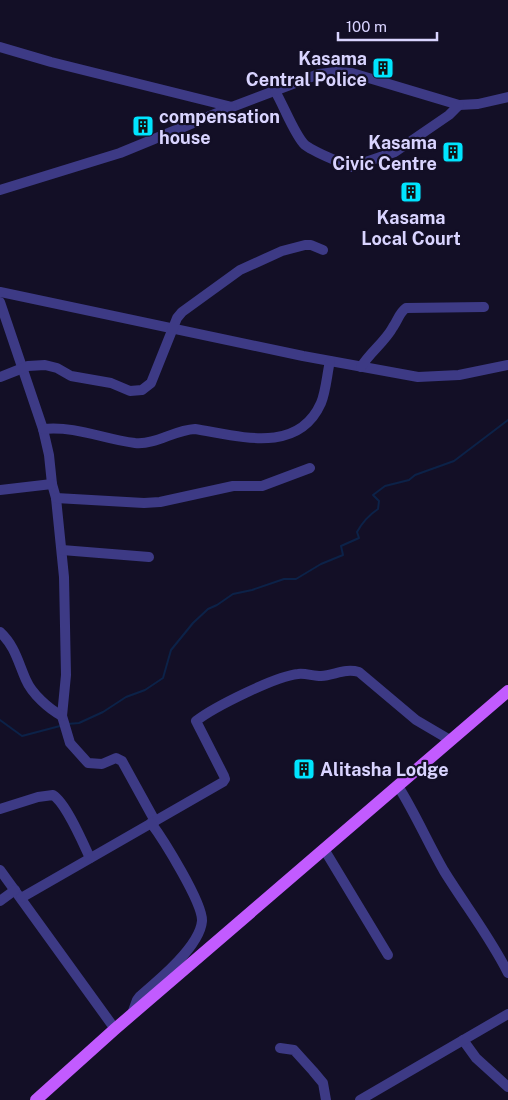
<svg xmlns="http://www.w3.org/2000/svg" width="508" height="1100" font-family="'Public Sans',sans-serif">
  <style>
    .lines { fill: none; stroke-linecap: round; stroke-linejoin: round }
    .stream { stroke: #0c2248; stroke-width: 2 }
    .minor { stroke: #3d3a85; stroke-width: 10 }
    .major { stroke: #c25bff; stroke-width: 12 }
    .labels { text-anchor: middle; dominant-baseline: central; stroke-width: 4.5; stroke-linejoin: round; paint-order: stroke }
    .poi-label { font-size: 18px; font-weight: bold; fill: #d9d4ff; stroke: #130f26; text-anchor: end }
  </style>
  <rect width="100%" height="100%" fill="#130f26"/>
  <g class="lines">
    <!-- stream -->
    <g class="stream">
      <path d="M0,720L22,736L60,726"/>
      <path d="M67,724L79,723L103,712L126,697L145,690L163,678L171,650L193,623L208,609L217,605L233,594L252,590L284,579H296L321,564L343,555L341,546L359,538L357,532C362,523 369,515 378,509L379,501L373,495L385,486L409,480L415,475L454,461L508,420"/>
    </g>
    <!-- minor -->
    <g class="minor">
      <path d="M0,47L51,62L232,107L319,74L336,72L352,73L459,105L478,104L508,97"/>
      <path d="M275,91C283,104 295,136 305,145C317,154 338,161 351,167L395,152L449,115L459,105"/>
      <path d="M0,190L120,153L232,107"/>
      <path d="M0,292L303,356L418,377L459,375L508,365"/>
      <path d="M0,302L43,429L49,455L52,484L56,498L64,577L66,675L62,716L70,743L88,763L102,764L116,758L122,761L155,821"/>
      <path d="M361,367C370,352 385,342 393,327C398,320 399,313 406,308L484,307"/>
      <path d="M0,377L28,366L45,365L57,368L71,376L111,383L130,391L142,390L151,383L177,318L182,312L240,270L282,251L305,245H311L323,250"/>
      <path d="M43,429C78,426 102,439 135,443C156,445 174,430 195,429C239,436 298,455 321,403C326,391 327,374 330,361"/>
      <path d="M0,490L52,484"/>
      <path d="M56,498L144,503L160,502L233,486H262L310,468"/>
      <path d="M62,550L149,557"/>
      <path d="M0,632C15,646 18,662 26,680C32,694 49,709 62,716"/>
      <path d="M398,786C415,813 428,843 444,871C465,905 490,937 508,973"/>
      <path d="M0,809L38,797L53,795C66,803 83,843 90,858"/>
      <path d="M324,849L388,955"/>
      <path d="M0,870L115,1029"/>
      <path d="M21,898L223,782L225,779L224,776L196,721C214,707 276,676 298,674C305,673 313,676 321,676C335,675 345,668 359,672L416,720L450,740"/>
      <path d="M0,901L15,890"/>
      <path d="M132,1014L137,1000L140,996C159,980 200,946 202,921C203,903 163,839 151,823"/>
      <path d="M463,1040L476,1058L508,1087"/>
      <path d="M280,1048L294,1050L313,1071L323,1083L326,1100"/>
      <path d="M360,1100L508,1014"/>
    </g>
    <!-- major -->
    <path class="major" d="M36,1100L115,1029L508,691"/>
  </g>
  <!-- icons -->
  <defs>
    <g id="building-square" transform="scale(1.125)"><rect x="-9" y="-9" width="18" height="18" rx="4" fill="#00e5ff" stroke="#130f26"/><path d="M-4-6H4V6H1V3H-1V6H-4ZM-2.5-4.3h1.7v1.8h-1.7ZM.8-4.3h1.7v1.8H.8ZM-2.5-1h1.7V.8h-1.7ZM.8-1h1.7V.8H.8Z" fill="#111"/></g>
  </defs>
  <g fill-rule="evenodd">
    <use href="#building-square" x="383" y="68"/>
    <use href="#building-square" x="143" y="126"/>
    <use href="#building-square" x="453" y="152"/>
    <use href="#building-square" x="411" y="192"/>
    <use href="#building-square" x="304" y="769"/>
  </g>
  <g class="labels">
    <!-- poi labels -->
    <g class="poi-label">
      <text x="367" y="58">Kasama<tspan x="367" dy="21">Central Police</tspan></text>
      <text x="159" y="116" text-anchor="start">compensation<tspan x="159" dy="21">house</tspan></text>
      <text x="437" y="142">Kasama<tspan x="437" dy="21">Civic Centre</tspan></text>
      <text x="411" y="217" text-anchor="middle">Kasama<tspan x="411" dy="21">Local Court</tspan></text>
      <text x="320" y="769" text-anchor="start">Alitasha Lodge</text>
    </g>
  </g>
  <!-- scale -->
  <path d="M338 32v8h99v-8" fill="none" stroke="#d9d4ff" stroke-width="2.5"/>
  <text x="346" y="32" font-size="15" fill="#d9d4ff" stroke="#130f26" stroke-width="4" paint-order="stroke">100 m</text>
</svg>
